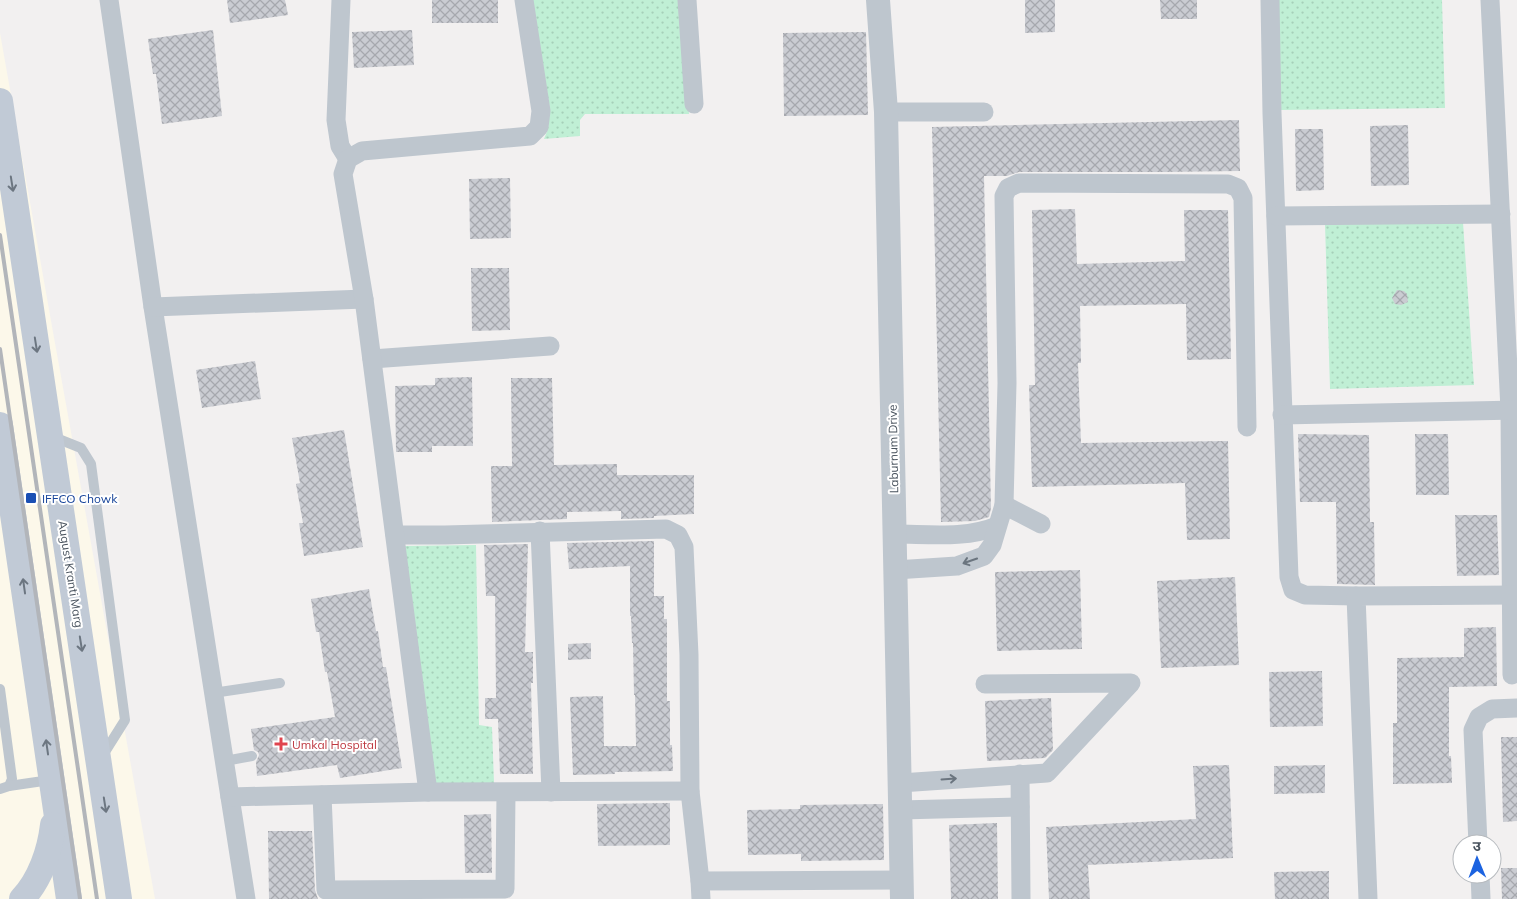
<svg xmlns="http://www.w3.org/2000/svg" width="1517" height="899" font-family="Mulish,'Noto Sans Devanagari',sans-serif">
  <style>
    .commercial { fill: #fcf8ea }
    .grass { fill: url(#grass-dots) }
    .building { fill: url(#building-cross-hatch) }
    .lines { fill: none; stroke-linecap: round; stroke-linejoin: round }
    .service { stroke: #bec6ce; stroke-width: 10 }
    .minor { stroke: #bec6ce; stroke-width: 19 }
    .tertiary { stroke: #bec6ce; stroke-width: 24 }
    .secondary { stroke: #c1cad6; stroke-width: 26 }
    .rail { stroke: #b2b5ba; stroke-width: 4 }
    .oneway { stroke: #6c7681 }
    .oneway2 { stroke: #6b757f }
    .transit-dot { fill: #1a4fb4; stroke: #fff; stroke-width: 2 }
    .health-dot { fill: #e0444e; stroke: #fff; stroke-width: 2 }
    .labels { text-anchor: middle; dominant-baseline: central; stroke-width: 4; stroke-linejoin: round; paint-order: stroke }
    .street-label { font-size: 12px; fill: #48525d; stroke: #fff }
    .transit-label { font-size: 12px; fill: #164399; stroke: #fff; text-anchor: start }
    .health-label { font-size: 12px; fill: #be3a42; stroke: #fff; text-anchor: start }
  </style>
  <defs>
    <pattern id="grass-dots" width="8" height="8" patternUnits="userSpaceOnUse" patternTransform="scale(1.25)"><rect width="8" height="8" fill="#c0efd5"/><path d="M2 2h.1M6 6h.1" fill="none" stroke="#a6cfb9" stroke-width="1.8" stroke-linecap="round"/></pattern>
    <pattern id="building-cross-hatch" width="8" height="8" patternUnits="userSpaceOnUse" patternTransform="scale(1.25)"><rect width="8" height="8" fill="#caccd2"/><path d="M0 0l8 8M0 8l8-8" fill="none" stroke="#a6a8ae"/></pattern>
  </defs>
  <rect width="100%" height="100%" fill="#f2f0f0"/>
  <!-- commercial -->
  <path class="commercial" d="M0,33L53,332L155,899H0Z"/>
  <!-- grass -->
  <g class="grass">
    <path d="M532,0H681L689,114H585L580,120V136L544,139L548,129L550,109Z"/>
    <path d="M1278,0H1442L1445,108L1281,110Z"/>
    <path d="M1463,222L1474,385L1330,389L1325,224Z"/>
    <path d="M476,545L479,725L492,727L494,783H435L404,546Z"/>
  </g>
  <!-- building -->
  <g class="building">
    <path d="M227,0H285L288,15L230,23Z"/>
    <rect x="432" y="0" width="66" height="23"/>
    <path d="M1025,0H1055V32L1025,33Z"/>
    <path d="M1160,0H1197V19H1161Z"/>
    <path d="M213,30L222,116L162,124L156,74H153L148,39Z"/>
    <path d="M412,30L414,65L354,68L352,32Z"/>
    <path d="M866,32L868,115L784,116L783,33Z"/>
    <path d="M1239,120L1240,171L1163,172H1019L1007,176H984L991,508L989,517L975,521L941,522L932,127Z"/>
    <path d="M1408,125L1409,185L1371,186L1370,126Z"/>
    <path d="M1295,129H1323L1324,190L1296,191Z"/>
    <path d="M510,178L511,238L470,239L469,179Z"/>
    <path d="M1075,209L1077,264L1185,261L1184,210H1228L1231,359L1187,360L1186,304L1080,306L1081,363H1078L1081,443L1228,441L1230,539L1187,540L1185,483L1032,487L1029,385H1035L1032,210Z"/>
    <path d="M471,268H509L510,330L472,331Z"/>
    <path d="M1397,290L1404,291L1407,294L1408,302L1401,305L1395,304L1392,298Z"/>
    <path d="M255,361L261,399L202,408L196,370Z"/>
    <path d="M472,377L473,446H432V452H396L395,386L435,385V378Z"/>
    <path d="M511,378H552L554,465L617,464V475H694V514L654,516V518L621,519V511L567,512V519L492,522L491,466H512Z"/>
    <path d="M344,430L363,547L304,556L299,523H303L296,484L300,483L292,438Z"/>
    <path d="M1298,434L1369,435L1370,522H1374L1375,585L1337,584L1336,502H1300Z"/>
    <path d="M1415,434H1448L1449,495H1416Z"/>
    <path d="M1455,515H1497L1499,575L1457,576Z"/>
    <path d="M654,541V596H664V619H667V701H670V745H672L673,771L615,772V774L573,775L570,697L603,696L604,746H636L635,695H634L633,643H632L631,616H630V566L569,569L567,543Z"/>
    <path d="M528,544L525,652H533V683H531L533,774H500L498,719H485V698H496L495,596H486L484,545Z"/>
    <path d="M1080,570L1082,649L997,651L995,572Z"/>
    <path d="M1235,577L1239,665L1161,668L1157,581Z"/>
    <path d="M369,589L376,631H378L383,667H386L402,768L340,778L337,765L257,776L256,762L259,755L258,752L254,750L251,729L335,717L327,672H325L319,632H316L311,599Z"/>
    <path d="M1496,627L1497,686L1449,687V756H1451L1452,783L1393,784V723H1397V658L1464,657V628Z"/>
    <path d="M591,643V659L568,660V644Z"/>
    <path d="M1322,671L1323,726L1270,727L1269,672Z"/>
    <path d="M1051,698L1053,750L1045,758L987,761L985,701Z"/>
    <path d="M1501,737H1517V821L1503,822Z"/>
    <path d="M1229,765L1233,858L1088,865L1090,899H1049L1046,827L1196,819L1193,766Z"/>
    <path d="M1325,765V793L1274,794V766Z"/>
    <path d="M670,803V845L598,846L597,804Z"/>
    <path d="M883,804L884,860L801,861V854L748,855L747,810L800,809V805Z"/>
    <path d="M491,814L492,873H465L464,815Z"/>
    <path d="M997,823L998,899H951L949,825Z"/>
    <path d="M268,831H312L315,890L318,899H269Z"/>
    <path d="M1501,868H1517V899H1502Z"/>
    <path d="M1329,871V899H1275L1274,872Z"/>
  </g>
  <g class="lines">
    <!-- service -->
    <g class="service">
      <path d="M51,436L81,448L91,464L125,720L103,755"/>
      <path d="M0,689L12,779L9,786L0,789"/>
      <path d="M213,693L280,683"/>
      <path d="M225,761L252,756"/>
      <path d="M9,786L50,780"/>
    </g>
    <!-- minor -->
    <g class="minor">
      <path d="M109,0L153,307L246,899"/>
      <path d="M341,0L336,120L340,146L348,159"/>
      <path d="M687,0L694,104"/>
      <path d="M1270,0L1272,113L1289,577L1293,590L1305,595L1356,596"/>
      <path d="M1490,0L1510,410L1512,675"/>
      <path d="M886,112H984"/>
      <path d="M1276,216L1501,214"/>
      <path d="M153,307L364,299"/>
      <path d="M372,359L550,346"/>
      <path d="M1282,415L1517,410"/>
      <path d="M1004,505L1041,524"/>
      <path d="M540,531L551,792"/>
      <path d="M894,534C928,534 966,539 997,526"/>
      <path d="M395,535H445L666,529L678,535L684,547L689,655L690,791L700,881L701,899"/>
      <path d="M895,570L957,566L984,556L992,545L1004,505L1007,383L1004,196L1008,188L1019,183L1228,184L1238,188L1243,198L1247,427"/>
      <path d="M1020,774L1021,899"/>
      <path d="M900,783L1047,773L1131,683L985,684"/>
      <path d="M428,792L364,299L343,174L348,159L362,151L530,136L539,127L541,111L524,0"/>
      <path d="M322,795L326,890L505,889L506,793"/>
      <path d="M230,797L428,792L690,791"/>
      <path d="M900,810L1020,807"/>
      <path d="M1478,844L1473,730L1479,717L1492,709L1517,708"/>
      <path d="M1480,874L1481,899"/>
      <path d="M700,881L901,880"/>
      <path d="M1368,899L1356,596L1517,595"/>
    </g>
    <!-- tertiary -->
    <path class="tertiary" d="M878,0L886,112L902,899"/>
    <!-- secondary -->
    <g class="secondary">
      <path d="M0,101L119,899"/>
      <path d="M0,425L69,899"/>
      <path d="M22,899C40,880 50,851 53,825"/>
    </g>
    <!-- rail -->
    <g class="rail">
      <path d="M0,235L97,899"/>
      <path d="M0,349L80,899"/>
    </g>
  </g>
  <!-- one-way arrows -->
  <defs><path id="oneway-shaft" d="M-6 0H5M1.5-3L5.5 0L1.5 3" fill="none" stroke-width="1.6" stroke-linecap="round" stroke-linejoin="round" transform="scale(1.25)"/></defs>
  <g class="oneway">
    <use href="#oneway-shaft" transform="translate(12 184) rotate(81)"/>
    <use href="#oneway-shaft" transform="translate(36 345) rotate(81)"/>
    <use href="#oneway-shaft" transform="translate(24 586) rotate(-98)"/>
    <use href="#oneway-shaft" transform="translate(81 644) rotate(81)"/>
    <use href="#oneway-shaft" transform="translate(47 747) rotate(-98)"/>
    <use href="#oneway-shaft" transform="translate(105 805) rotate(81)"/>
  </g>
  <g class="oneway2">
    <use href="#oneway-shaft" transform="translate(970 561) rotate(161)"/>
    <use href="#oneway-shaft" transform="translate(949 779) rotate(-4)"/>
  </g>
  <!-- markers -->
  <rect class="transit-dot" x="25" y="492" width="12" height="12" rx="2.5"/>
  <path class="health-dot" d="M278.5 736.5h5v5h5v5h-5v5h-5v-5h-5v-5h5z"/>
  <g class="labels">
    <!-- street labels -->
    <g class="street-label">
      <text transform="translate(893 449) rotate(-91)">Laburnum Drive</text>
      <text transform="translate(71 574) rotate(81)">August Kranti Marg</text>
    </g>
    <!-- transit labels -->
    <g class="transit-label">
      <text x="42" y="498">IFFCO Chowk</text>
    </g>
    <!-- health labels -->
    <g class="health-label">
      <text x="292" y="744">Umkal Hospital</text>
    </g>
  </g>
  <!-- north arrow -->
  <g transform="translate(1477 859) rotate(359)"><circle r="24" fill="#ffffff" stroke="#b6babe"/>
  <path d="M0-4L9 19L0 12L-9 19Z" fill="#1c63e0"/>
  <text y="-8" font-size="14" font-weight="bold" text-anchor="middle" fill="#48525d">उ</text>
  </g>
</svg>
